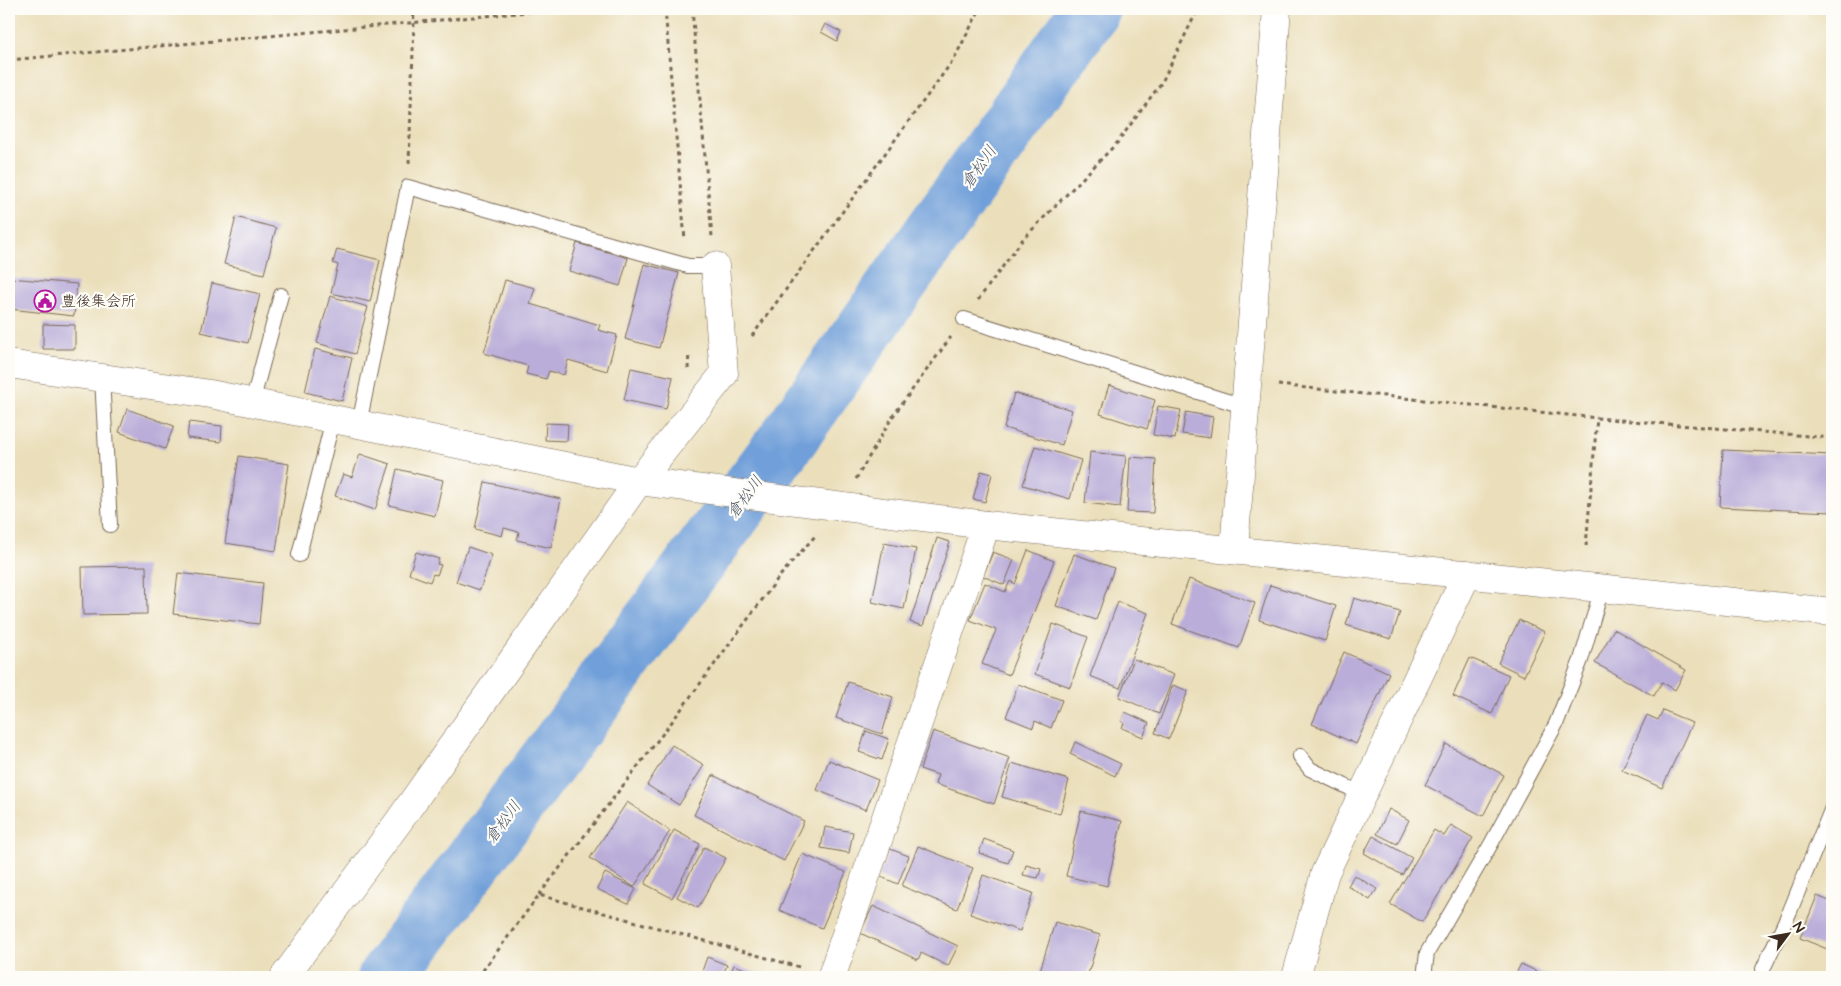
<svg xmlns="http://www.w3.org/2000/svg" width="1841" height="986" font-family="'Architects Daughter','Klee One',sans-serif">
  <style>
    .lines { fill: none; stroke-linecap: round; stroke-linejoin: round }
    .river { stroke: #6f9fd9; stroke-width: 59 }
    .building { fill: #baadd9 }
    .service-casing { stroke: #796955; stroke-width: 16 }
    .minor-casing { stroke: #796955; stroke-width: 29 }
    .path { stroke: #796955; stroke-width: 3; stroke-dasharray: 4 4; stroke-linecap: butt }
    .service { stroke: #fff; stroke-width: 14 }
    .minor { stroke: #fff; stroke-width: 28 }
    .labels { text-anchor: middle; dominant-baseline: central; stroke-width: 4.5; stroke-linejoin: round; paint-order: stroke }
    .poi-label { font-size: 15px; fill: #3b2a1e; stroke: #fdfcf7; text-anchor: start }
    .water-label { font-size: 16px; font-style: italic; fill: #505969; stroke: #fdfcf7 }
  </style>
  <rect width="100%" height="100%" fill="#fdfcf7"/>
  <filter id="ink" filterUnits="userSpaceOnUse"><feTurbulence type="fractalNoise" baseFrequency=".02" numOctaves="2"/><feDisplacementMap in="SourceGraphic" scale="10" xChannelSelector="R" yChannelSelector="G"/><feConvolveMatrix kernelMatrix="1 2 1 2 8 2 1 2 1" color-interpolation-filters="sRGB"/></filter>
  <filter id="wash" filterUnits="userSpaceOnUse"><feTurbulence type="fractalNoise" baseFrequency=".0096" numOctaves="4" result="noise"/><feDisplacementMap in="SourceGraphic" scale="20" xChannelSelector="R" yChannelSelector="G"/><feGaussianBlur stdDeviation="1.12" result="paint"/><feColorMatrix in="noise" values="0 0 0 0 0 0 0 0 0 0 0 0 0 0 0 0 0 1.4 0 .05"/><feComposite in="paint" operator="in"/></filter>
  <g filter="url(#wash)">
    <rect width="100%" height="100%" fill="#ebdfbb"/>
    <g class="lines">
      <!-- river -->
      <path class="river" d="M387,977L790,436L1091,9"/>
    </g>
    <g id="blocks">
      <!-- building -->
      <g class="building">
        <path d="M825,24L841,32L837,41L821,32Z"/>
        <path d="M236,217L276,228L264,274L224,264Z"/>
        <path d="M577,243L628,258L620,286L569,271Z"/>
        <path d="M337,249L380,260L370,302L331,293L338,265L333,263Z"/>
        <path d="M644,264L679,273L659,348L625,339Z"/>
        <path d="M10,278L77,284L74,316L9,309Z"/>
        <path d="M505,280L535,288L530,304L600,325L598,330L617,335L607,371L568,360L564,375L549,371L546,379L526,374L528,366L484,353Z"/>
        <path d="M212,283L260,294L248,343L201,332Z"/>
        <path d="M330,296L368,307L355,354L317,343Z"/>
        <path d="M43,324L75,325V349H43Z"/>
        <path d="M315,349L352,358L342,401L305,392Z"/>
        <path d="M631,368L673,377L666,409L624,400Z"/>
        <path d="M1109,385L1155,400L1147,429L1100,414Z"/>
        <path d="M1014,393L1072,410L1062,445L1004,428Z"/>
        <path d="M1158,406L1181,410L1175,439L1153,435Z"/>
        <path d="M127,409L174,426L165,449L119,432Z"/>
        <path d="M1186,412L1213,417L1210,438L1182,434Z"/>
        <path d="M189,422L222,426L221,442L187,438Z"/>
        <path d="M546,423L568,424L567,441L545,440Z"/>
        <path d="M1035,446L1081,460L1070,499L1023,485Z"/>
        <path d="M1723,450L1832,455V512L1720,507Z"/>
        <path d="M1090,452L1126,456L1120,507L1085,503Z"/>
        <path d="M360,454L390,464L375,510L335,496L343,474L352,477Z"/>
        <path d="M239,456L289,464L276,551L225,543Z"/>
        <path d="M1130,457L1156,459L1153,513L1127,512Z"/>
        <path d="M397,469L443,480L435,516L389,505Z"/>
        <path d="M981,471L992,474L985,502L973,499Z"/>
        <path d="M485,482L561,499L551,548L517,540L519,532L504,528L502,536L475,529Z"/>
        <path d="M937,538L950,542L923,626L910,622Z"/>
        <path d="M884,543L916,549L904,609L872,602Z"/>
        <path d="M468,547L492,555L480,590L456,582Z"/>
        <path d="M1028,550L1054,561L1009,675L982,664L996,630L970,620L985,583L1005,592L1010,581L1015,584Z"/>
        <path d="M416,552L439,559L437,564L441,565L437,575L433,574L430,582L409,574Z"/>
        <path d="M993,552L1014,560L1004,585L983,576Z"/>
        <path d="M1074,554L1114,568L1096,620L1056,606Z"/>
        <path d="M146,566L147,614L83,615L82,567Z"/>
        <path d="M178,573L263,583L259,624L173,614Z"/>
        <path d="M1189,579L1255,603L1239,648L1172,624Z"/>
        <path d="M1270,585L1336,606L1325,641L1259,620Z"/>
        <path d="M1354,598L1400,612L1391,639L1346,625Z"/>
        <path d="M1118,602L1148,613L1120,688L1090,676Z"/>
        <path d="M1519,620L1545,632L1524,676L1498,663Z"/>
        <path d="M1053,624L1088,637L1070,687L1035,674Z"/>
        <path d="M1614,629L1686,670L1675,690L1662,682L1654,696L1595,663Z"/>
        <path d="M1344,652L1389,673L1356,744L1312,724Z"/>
        <path d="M1470,658L1509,675L1492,714L1453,696Z"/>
        <path d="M1134,659L1174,675L1159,714L1119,697Z"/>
        <path d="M848,682L893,697L882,734L836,718Z"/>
        <path d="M1018,684L1062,700L1051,728L1035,721L1033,728L1006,717Z"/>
        <path d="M1173,685L1188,691L1169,739L1155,733Z"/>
        <path d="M1663,710L1692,723L1662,788L1622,770L1647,715L1658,720Z"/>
        <path d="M1125,712L1149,723L1143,737L1122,728L1124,723L1121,721Z"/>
        <path d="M866,731L889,739L882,760L859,752Z"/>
        <path d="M933,731L1010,758L994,804L935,784L938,775L920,769Z"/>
        <path d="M1075,742L1121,764L1115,776L1070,754Z"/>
        <path d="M1446,744L1504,775L1483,816L1425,785Z"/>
        <path d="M672,745L704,765L679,805L647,785Z"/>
        <path d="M829,760L878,780L866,810L817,790Z"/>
        <path d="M1012,763L1069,780L1060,814L1002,797Z"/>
        <path d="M713,775L804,821L784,861L694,815Z"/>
        <path d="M627,802L670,831L634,887L590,858Z"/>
        <path d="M1389,809L1409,820L1397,844L1377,834Z"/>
        <path d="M1081,811L1122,821L1107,886L1066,876Z"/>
        <path d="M1451,825L1473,838L1422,922L1390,904L1434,830L1444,836Z"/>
        <path d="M825,827L853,832L849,853L821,848Z"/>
        <path d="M674,830L700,844L672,898L645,884Z"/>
        <path d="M1373,836L1412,858L1402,875L1364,853Z"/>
        <path d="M984,839L1013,850L1008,863L979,853Z"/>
        <path d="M918,846L973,868L957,909L902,886Z"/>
        <path d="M704,847L726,858L698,908L677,897Z"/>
        <path d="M890,849L909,856L898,884L879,876Z"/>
        <path d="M802,854L846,872L822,928L779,910Z"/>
        <path d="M1026,865L1041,869L1038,878L1023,875Z"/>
        <path d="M605,873L636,889L628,904L597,889Z"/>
        <path d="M983,875L1033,893L1020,931L970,914Z"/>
        <path d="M1354,875L1377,889L1370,900L1348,886Z"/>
        <path d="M1817,896L1832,902V951L1800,938Z"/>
        <path d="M873,906L958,946L948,966L921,953L918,960L860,933Z"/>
        <path d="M1055,922L1100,935L1087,977H1038Z"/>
        <path d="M707,957L727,965L722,977H700Z"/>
        <path d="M1521,964L1549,977H1514Z"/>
        <path d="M734,965L759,974L758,977H729Z"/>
      </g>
    </g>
  </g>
  <g filter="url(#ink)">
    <use href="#blocks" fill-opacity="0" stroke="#796955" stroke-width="1"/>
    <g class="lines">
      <!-- service casing -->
      <g class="service-casing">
        <g id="service">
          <path d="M964,319L1246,407"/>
          <path d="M102,378L110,525"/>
          <path d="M252,403L281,295"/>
          <path d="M359,424L408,187L688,266H715"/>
          <path d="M299,555L333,419"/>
          <path d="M1300,756L1310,769L1362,794"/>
          <path d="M1763,969L1790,911L1832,808"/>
          <path d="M1426,977L1425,969L1427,953L1491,844L1556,724L1581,660L1602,588"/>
        </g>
      </g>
      <!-- minor casing -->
      <g class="minor-casing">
        <g id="minor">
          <path d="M9,364L210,394L639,481L986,525L832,975"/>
          <path d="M986,525L1832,612"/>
          <path d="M1234,549L1277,9"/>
          <path d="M284,977L399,821L639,481L724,374L715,266"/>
          <path d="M1296,977L1325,873L1467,574"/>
        </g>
      </g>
      <!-- path -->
      <g class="path">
        <path d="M665,9L685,240"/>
        <path d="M692,9L712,237"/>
        <path d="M9,60L560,9"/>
        <path d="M409,163L414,22L413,9"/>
        <path d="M978,300L1023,239L1117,143L1162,82L1198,9"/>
        <path d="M752,336L954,59L980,9"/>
        <path d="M688,369L689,353"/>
        <path d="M1278,385L1597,418L1832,438"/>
        <path d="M856,479L893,416L951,337"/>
        <path d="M1586,546L1597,418"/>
        <path d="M539,895L671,723L779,577L816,535"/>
        <path d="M478,977L539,895L803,968"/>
      </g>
      <!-- service -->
      <use href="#service" class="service"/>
      <!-- minor -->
      <use href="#minor" class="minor"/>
    </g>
  </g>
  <!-- icons -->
  <defs>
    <g id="civic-ring" transform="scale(1.125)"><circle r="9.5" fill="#fdfcf7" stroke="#b5179e" stroke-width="1.5"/><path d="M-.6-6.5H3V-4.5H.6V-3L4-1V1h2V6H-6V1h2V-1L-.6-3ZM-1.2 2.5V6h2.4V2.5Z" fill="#b5179e"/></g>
  </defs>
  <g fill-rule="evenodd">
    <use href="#civic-ring" x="45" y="301"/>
  </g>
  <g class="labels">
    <!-- poi labels -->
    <g class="poi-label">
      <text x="61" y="301">豊後集会所</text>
    </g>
    <!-- water labels -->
    <g class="water-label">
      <text transform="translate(979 167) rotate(-55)">倉松川</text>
      <text transform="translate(745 497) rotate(-53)">倉松川</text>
      <text transform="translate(503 822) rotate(-53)">倉松川</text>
    </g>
  </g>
  <!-- margin -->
  <rect width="1841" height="986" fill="none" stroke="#fdfcf7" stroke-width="30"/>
  <!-- north arrow -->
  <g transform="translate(1788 934) rotate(58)" stroke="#fdfcf7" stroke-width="4" paint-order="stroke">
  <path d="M0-4L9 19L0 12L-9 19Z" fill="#3b2a1e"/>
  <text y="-8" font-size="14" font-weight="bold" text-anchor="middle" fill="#3b2a1e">N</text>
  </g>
</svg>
